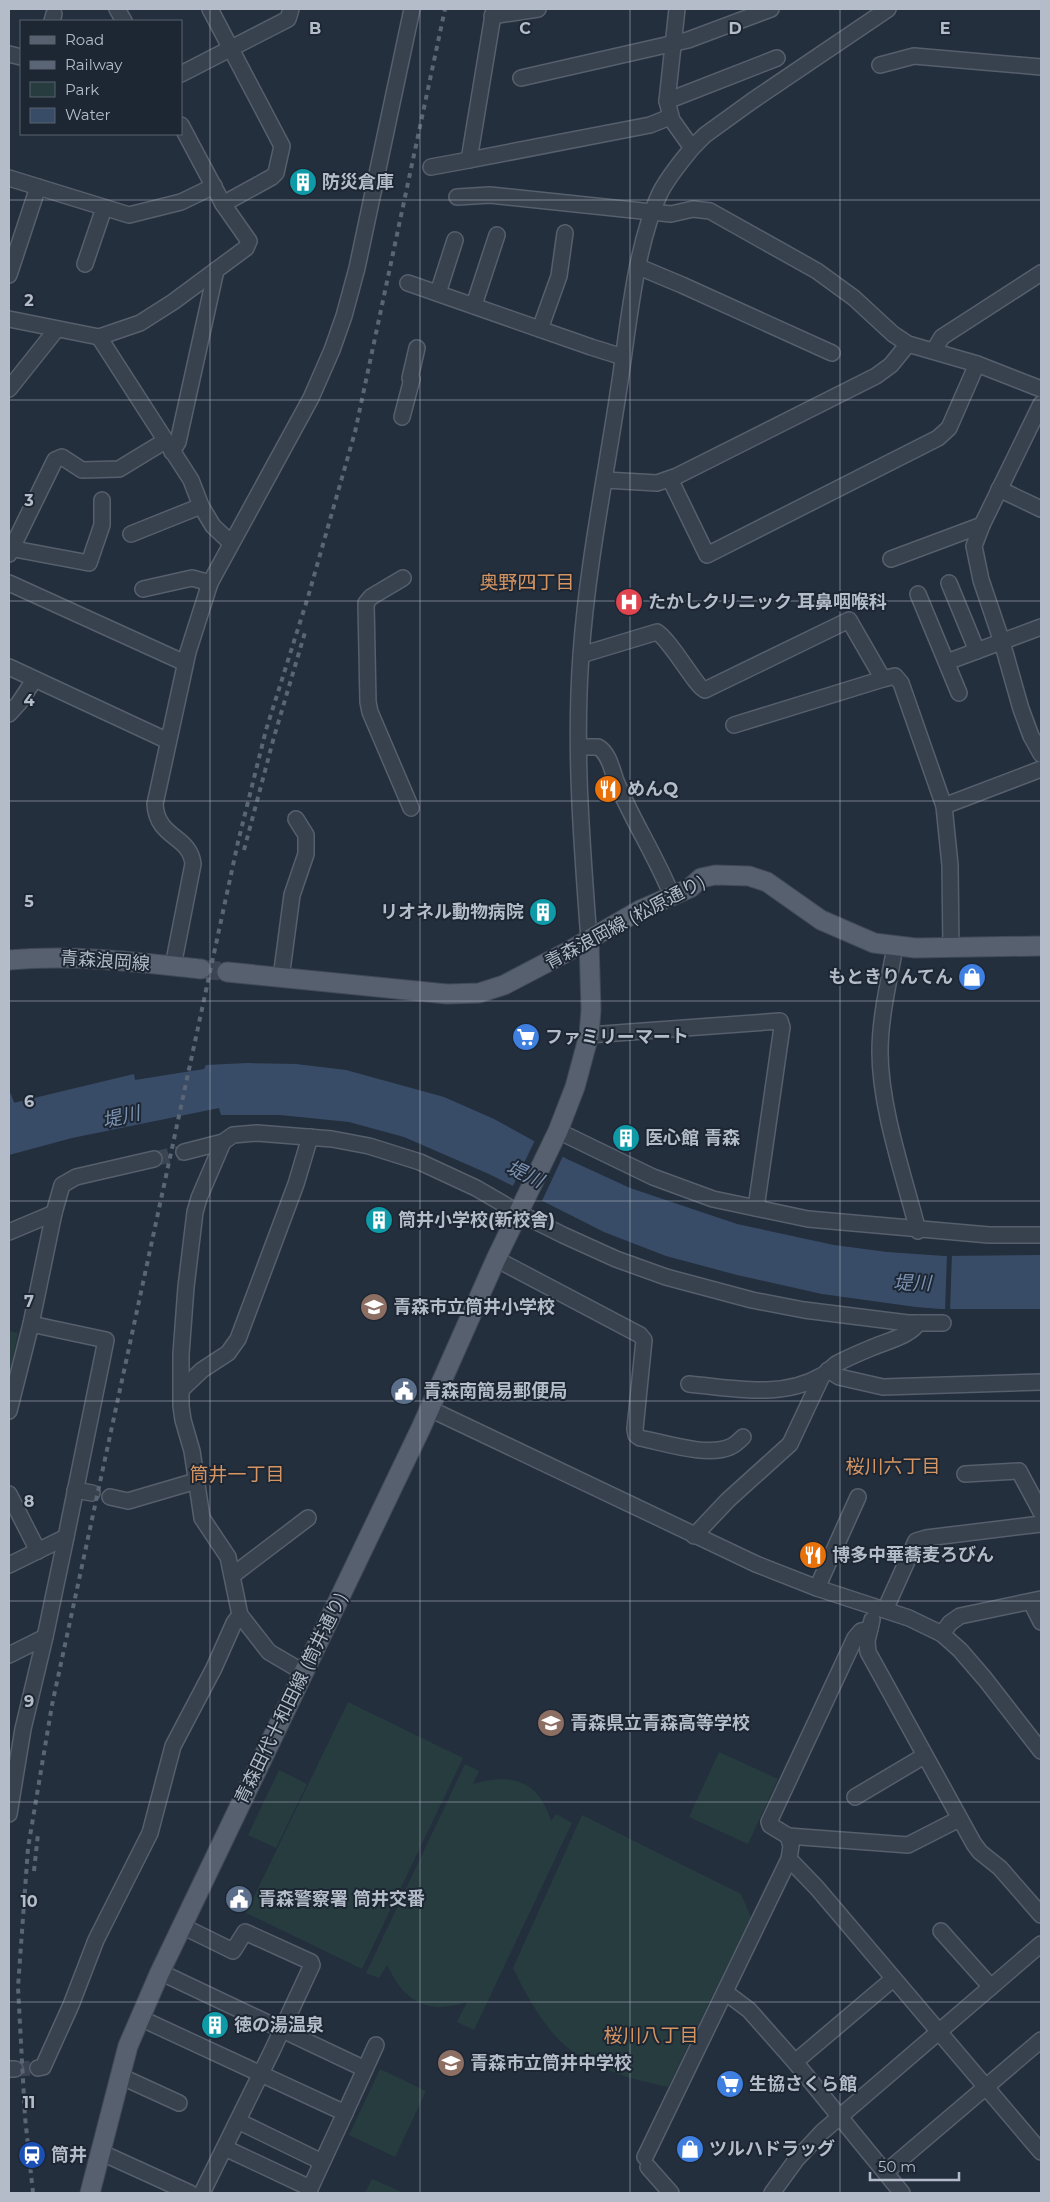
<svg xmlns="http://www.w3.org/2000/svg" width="1050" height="2202" font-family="Montserrat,'Noto Sans JP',sans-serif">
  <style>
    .green { fill: #263c3f }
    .water { fill: #394c67 }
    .pier { fill: #242f3e }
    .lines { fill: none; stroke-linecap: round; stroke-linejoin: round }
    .stream { stroke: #394c67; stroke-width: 4 }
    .minor-tunnel { stroke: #3a4453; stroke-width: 15; stroke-dasharray: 15 8; stroke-linecap: butt }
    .major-tunnel { stroke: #3a4453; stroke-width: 19; stroke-dasharray: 19 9; stroke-linecap: butt }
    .minor-casing { stroke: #565f6c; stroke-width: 18 }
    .major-casing { stroke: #414a57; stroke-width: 21 }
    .minor { stroke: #38414e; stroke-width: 15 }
    .major { stroke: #56606e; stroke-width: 19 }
    .rail { stroke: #5a6575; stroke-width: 4; stroke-dasharray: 5 5; stroke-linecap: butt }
    .grid { fill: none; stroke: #b4bcc9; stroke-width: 1; stroke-opacity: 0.55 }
    .labels { text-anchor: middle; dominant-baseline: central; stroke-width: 4; stroke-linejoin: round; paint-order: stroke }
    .poi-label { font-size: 18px; font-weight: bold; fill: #b4bcc9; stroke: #1d2633; text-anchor: start }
    .street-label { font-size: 18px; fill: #b4bcc9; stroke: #1d2633 }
    .neighbourhood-label { font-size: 19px; fill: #d59563; stroke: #1d2633 }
    .water-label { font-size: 19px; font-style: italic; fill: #7c92b1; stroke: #1d2633 }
    .grid-label { font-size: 16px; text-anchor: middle; font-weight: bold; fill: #b4bcc9; stroke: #1d2633; stroke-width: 4; stroke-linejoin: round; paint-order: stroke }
  </style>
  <rect width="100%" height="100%" fill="#242f3e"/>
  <!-- green -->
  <g class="green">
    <path d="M9,1331L18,1333L9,1376Z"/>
    <path d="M348,1702L463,1758L362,1969L246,1913Z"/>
    <path d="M719,1752L778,1779L748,1844L689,1817Z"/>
    <path d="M465,1764L479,1771L473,1784C513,1773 538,1780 551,1821L556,1814L572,1823L474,2030L457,2022L467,2002C426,2015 405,2002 387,1965L379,1978L366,1973Z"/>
    <path d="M279,1770L307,1784L276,1848L248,1835Z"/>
    <path d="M582,1815L741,1894L751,1917L668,2087C631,2079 587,2068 559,2040C540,2020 525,1993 513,1968Z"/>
    <path d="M380,2069L426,2091L395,2157L349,2135Z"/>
    <path d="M372,2179L404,2193H361L366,2191Z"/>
  </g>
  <!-- water -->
  <path class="water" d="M248,1063L296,1064L346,1070L444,1097L494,1119L567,1159L630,1188L737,1224L834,1245L887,1252L944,1256L1041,1255V1309H941L916,1307L822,1294L737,1275L666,1256L604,1232L489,1174L404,1137L349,1122L280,1115H221L219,1108L72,1138L9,1155V1104L134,1074L135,1080L204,1069L206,1065Z"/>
  <!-- pier -->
  <g class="pier">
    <path d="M536,1138L564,1154L541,1203L512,1188Z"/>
    <path d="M947,1253H952L950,1312H945Z"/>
  </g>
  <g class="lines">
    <!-- stream -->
    <path class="stream" d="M9,1095L14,1107"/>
    <!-- minor-tunnel -->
    <g class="minor-tunnel">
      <path d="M154,1159L184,1152"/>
      <path d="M15,2069L38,2068"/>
    </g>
    <!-- major-tunnel -->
    <path class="major-tunnel" d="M201,969L227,972"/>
    <!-- minor casing -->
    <g class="minor-casing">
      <g id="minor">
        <path d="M117,9L124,21"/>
        <path d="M210,9L282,146L276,173L272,177L223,204"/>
        <path d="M492,16L538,9"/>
        <path d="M52,21L54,14"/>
        <path d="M9,54L21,57"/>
        <path d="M880,65L914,56L1041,67"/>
        <path d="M181,74L288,19L291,9"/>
        <path d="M521,78L688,40L771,9"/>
        <path d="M667,101L777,58"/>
        <path d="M692,148L705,135L752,101L888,9"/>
        <path d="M469,160L650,125L670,117"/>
        <path d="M431,167L469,160L494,9"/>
        <path d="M9,178L129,215L181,202L214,186"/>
        <path d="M457,197L490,195L671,214L693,209L710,211L817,271L854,298L893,334L908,344L977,364L1041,389"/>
        <path d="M85,264L104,208"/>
        <path d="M639,267L682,285L832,353"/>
        <path d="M9,275L38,187"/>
        <path d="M408,283L591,347L623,357"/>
        <path d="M438,293L455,240"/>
        <path d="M474,305L497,235"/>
        <path d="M9,319L99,337L140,323L173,302L246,248L249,241L223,204L181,125"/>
        <path d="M540,329L559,276L565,233"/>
        <path d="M99,337L191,480L201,506L213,526L231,543"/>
        <path d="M934,350L942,337L1041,273"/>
        <path d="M410,378L417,348"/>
        <path d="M9,389L56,330"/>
        <path d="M1041,404L982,525L974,546L981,580L1002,642L1021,709L1031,736L1041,754"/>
        <path d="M402,417L412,379"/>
        <path d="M172,452L178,442L216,270"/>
        <path d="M670,479L707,555L938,438L949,428L977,364"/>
        <path d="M605,480L657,483L677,476L876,376L891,365L908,344"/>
        <path d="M999,489L1041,509"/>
        <path d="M131,534L201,506"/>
        <path d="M9,548L89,563L102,525V500"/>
        <path d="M9,554L55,460L62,457L82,470L119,469L165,441"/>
        <path d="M891,559L982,525"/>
        <path d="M403,578L371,597L366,603L368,702L370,712L411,808"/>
        <path d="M9,583L185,663"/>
        <path d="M949,583L977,651"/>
        <path d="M143,589L192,578L210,583"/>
        <path d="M918,594L959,693"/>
        <path d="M581,655L657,632C671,641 697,688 705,690L849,620L883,679L895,676L901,683L944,806L950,865L951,948"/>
        <path d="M947,662L1041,627"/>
        <path d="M9,667L168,741"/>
        <path d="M9,714L19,703L34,680"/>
        <path d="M734,725L883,679"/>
        <path d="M579,747H598C609,753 612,770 616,781C632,820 656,856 672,896"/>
        <path d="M944,806L1041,769"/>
        <path d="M589,940C582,846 574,750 581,655C587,568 605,480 618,394C628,332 634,251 659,195C667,178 680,163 692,148L672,120L667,101L677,9"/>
        <path d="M895,947C889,981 880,1017 880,1052C880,1108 904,1176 918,1231"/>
        <path d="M173,966L193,864C190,835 157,839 155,804L188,652L210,583L311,398L332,350L344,316L357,268L412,9"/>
        <path d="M281,978L292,895L306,854V835L296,819"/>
        <path d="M589,1035L780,1021L782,1027L756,1208"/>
        <path d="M558,1131L653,1177L713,1199L808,1219L989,1235H1041"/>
        <path d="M223,1142L199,1198L195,1212L186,1287L181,1354V1406L183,1420L192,1451L202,1518L228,1557L240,1615L269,1652L303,1672"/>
        <path d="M184,1152L223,1142L233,1135L257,1133L332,1139L369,1146L420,1162L476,1188L519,1213L563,1235L616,1259L666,1277L752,1300L804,1310L908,1323H943"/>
        <path d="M9,1232L54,1213"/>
        <path d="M496,1259L640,1335L644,1340L635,1429L636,1435L640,1438C665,1443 707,1457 730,1447C735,1445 739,1441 743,1437"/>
        <path d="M828,1370L839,1377L883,1387L1041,1382"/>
        <path d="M689,1384C732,1388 781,1399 821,1376C827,1373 831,1368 836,1364C847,1358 859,1353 871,1348C884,1342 911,1336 918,1323"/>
        <path d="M182,1389L202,1370L228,1353L238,1339L296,1184L310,1137"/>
        <path d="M430,1409L756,1564L817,1588L909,1618L942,1634L960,1650L985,1679L1041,1751"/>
        <path d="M9,1411L31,1324L54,1213L62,1185L76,1177L154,1159"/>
        <path d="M965,1474L1019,1471L1041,1512"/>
        <path d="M75,1490L92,1493"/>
        <path d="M9,1494L38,1551"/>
        <path d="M110,1497L128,1501L196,1481"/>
        <path d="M694,1536L728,1500L790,1444L822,1376"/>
        <path d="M9,1565L66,1537L106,1340L31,1324"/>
        <path d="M233,1575L308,1518"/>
        <path d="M817,1588L858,1497"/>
        <path d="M1031,1602L1041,1622"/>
        <path d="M885,1610L916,1541L926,1538L1041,1524"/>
        <path d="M872,1620L867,1641L868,1652L974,1844L980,1852L1000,1868L1041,1915"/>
        <path d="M942,1634L950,1623L960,1616L1041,1599"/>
        <path d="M9,1655L45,1637"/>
        <path d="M855,1797L924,1756"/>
        <path d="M9,1814L23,1729L45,1637L66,1537"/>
        <path d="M788,1836L908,1845L959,1819"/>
        <path d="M789,1859L817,1888L1041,2152"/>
        <path d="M182,1926L233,1951L245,1932L311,1962L312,1965L272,2051L202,2193"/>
        <path d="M941,1931L991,1987"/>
        <path d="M160,1972L365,2069"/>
        <path d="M725,1992L749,2010L795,2062L902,2193"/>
        <path d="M140,2018L345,2113L308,2193"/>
        <path d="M795,2062L893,1979"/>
        <path d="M38,2068L43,2067L71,2005L96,1940L150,1833L173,1746L214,1668L234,1623L240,1615"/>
        <path d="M9,2069H15"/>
        <path d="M120,2076L179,2103"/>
        <path d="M345,2113L376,2045"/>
        <path d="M238,2121L322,2162"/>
        <path d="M225,2148L310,2188"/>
        <path d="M100,2152L190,2193"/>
        <path d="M645,2157L789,1859L791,1846L788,1836L770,1825L769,1822L855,1638L861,1631L870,1629"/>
        <path d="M648,2167L671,2193"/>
        <path d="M886,2172L1041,2040"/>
        <path d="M772,2193L796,2160L822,2132L1041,1944"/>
      </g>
    </g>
    <!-- major casing -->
    <g class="major-casing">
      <g id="major">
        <path d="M9,960C73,954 137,962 201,969"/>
        <path d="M227,972L447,994L479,993L504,985L567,952L640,910L690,888L701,878L715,875L749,876L767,882L821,920L874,943L915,948L1041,946"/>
        <path d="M90,2193L128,2046L160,1972L421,1428L496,1259L558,1131L575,1087L589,1035L591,1010L589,940"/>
      </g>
    </g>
    <!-- minor -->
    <use href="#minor" class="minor"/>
    <!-- major -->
    <use href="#major" class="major"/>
    <!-- rail -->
    <g class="rail">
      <path d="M244,850L274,737L306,629"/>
      <path d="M34,1871L38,1834"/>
      <path d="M33,2193L25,2117L18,1987L28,1848L52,1705L238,842L266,730L308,597L355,432L445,9"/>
    </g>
  </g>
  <!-- grid -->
  <path class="grid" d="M210,9V2193M420,9V2193M630,9V2193M840,9V2193M9,200H1041M9,400H1041M9,601H1041M9,801H1041M9,1001H1041M9,1201H1041M9,1401H1041M9,1601H1041M9,1802H1041M9,2002H1041"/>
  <!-- icons -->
  <defs>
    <g id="building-disc" transform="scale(1.4375)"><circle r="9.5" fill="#0f9aa8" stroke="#1d2633"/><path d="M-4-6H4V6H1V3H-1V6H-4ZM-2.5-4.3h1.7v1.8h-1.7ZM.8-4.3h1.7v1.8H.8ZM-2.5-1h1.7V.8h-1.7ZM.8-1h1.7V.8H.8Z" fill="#fff"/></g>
    <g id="hospital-disc" transform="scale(1.4375)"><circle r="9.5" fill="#e0444e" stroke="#1d2633"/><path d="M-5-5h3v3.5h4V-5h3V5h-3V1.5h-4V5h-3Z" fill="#fff"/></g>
    <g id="restaurant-disc" transform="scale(1.4375)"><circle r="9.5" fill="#e8710a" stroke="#1d2633"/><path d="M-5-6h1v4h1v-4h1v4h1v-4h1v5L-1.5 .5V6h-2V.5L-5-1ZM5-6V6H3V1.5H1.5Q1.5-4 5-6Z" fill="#fff"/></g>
    <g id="shop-disc" transform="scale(1.4375)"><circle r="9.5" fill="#3f7fe0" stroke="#1d2633"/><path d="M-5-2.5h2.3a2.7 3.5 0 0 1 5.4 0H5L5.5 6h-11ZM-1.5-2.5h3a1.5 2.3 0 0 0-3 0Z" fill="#fff"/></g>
    <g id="supermarket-disc" transform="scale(1.4375)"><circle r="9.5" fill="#3f7fe0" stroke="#1d2633"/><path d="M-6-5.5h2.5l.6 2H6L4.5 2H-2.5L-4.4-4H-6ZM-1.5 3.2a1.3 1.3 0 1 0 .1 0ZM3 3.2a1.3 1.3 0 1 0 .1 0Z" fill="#fff"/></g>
    <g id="school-disc" transform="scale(1.4375)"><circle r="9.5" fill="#8d6e63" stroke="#1d2633"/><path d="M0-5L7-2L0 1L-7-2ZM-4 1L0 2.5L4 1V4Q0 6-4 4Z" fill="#fff"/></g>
    <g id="civic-disc" transform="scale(1.4375)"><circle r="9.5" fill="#5c6f8a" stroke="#1d2633"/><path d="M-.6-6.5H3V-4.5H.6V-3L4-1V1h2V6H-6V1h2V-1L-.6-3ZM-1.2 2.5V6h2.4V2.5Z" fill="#fff"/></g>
    <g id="station-disc" transform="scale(1.4375)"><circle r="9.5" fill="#1a4fb4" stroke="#1d2633"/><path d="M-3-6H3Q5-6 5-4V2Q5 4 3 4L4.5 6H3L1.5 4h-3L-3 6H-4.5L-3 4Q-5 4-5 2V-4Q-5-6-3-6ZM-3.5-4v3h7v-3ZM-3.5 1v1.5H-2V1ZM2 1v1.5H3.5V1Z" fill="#fff"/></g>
  </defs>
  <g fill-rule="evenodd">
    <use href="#building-disc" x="303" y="182"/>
    <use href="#hospital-disc" x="629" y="602"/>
    <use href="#restaurant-disc" x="608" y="789"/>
    <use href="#building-disc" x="543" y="912"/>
    <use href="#shop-disc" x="972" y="977"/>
    <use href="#supermarket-disc" x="526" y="1037"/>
    <use href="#building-disc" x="626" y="1138"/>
    <use href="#building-disc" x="379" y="1220"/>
    <use href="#school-disc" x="374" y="1307"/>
    <use href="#civic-disc" x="404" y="1391"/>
    <use href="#restaurant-disc" x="813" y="1555"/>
    <use href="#school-disc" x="551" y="1723"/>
    <use href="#civic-disc" x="239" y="1899"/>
    <use href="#building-disc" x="215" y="2025"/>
    <use href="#school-disc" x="451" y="2063"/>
    <use href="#supermarket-disc" x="730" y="2084"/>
    <use href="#shop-disc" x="690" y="2149"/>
    <use href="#station-disc" x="32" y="2155"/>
  </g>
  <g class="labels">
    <!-- poi labels -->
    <g class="poi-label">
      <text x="322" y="182">防災倉庫</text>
      <text x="648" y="602">たかしクリニック 耳鼻咽喉科</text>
      <text x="627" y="789">めんQ</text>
      <text x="524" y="912" text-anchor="end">リオネル動物病院</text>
      <text x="953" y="977" text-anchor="end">もときりんてん</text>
      <text x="545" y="1037">ファミリーマート</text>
      <text x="645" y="1138">医心館 青森</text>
      <text x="398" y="1220">筒井小学校(新校舎)</text>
      <text x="393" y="1307">青森市立筒井小学校</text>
      <text x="423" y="1391">青森南簡易郵便局</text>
      <text x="832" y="1555">博多中華蕎麦ろびん</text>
      <text x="570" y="1723">青森県立青森高等学校</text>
      <text x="258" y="1899">青森警察署 筒井交番</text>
      <text x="234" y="2025">徳の湯温泉</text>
      <text x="470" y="2063">青森市立筒井中学校</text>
      <text x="749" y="2084">生協さくら館</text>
      <text x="709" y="2149">ツルハドラッグ</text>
      <text x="51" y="2155">筒井</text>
    </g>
    <!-- street labels -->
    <g class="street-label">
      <text transform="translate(625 922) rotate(-28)">青森浪岡線 (松原通り)</text>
      <text transform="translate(105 961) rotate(4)">青森浪岡線</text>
      <text transform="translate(291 1698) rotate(-64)">青森田代十和田線 (筒井通り)</text>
    </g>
    <!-- neighbourhood labels -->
    <g class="neighbourhood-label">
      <text x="527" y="582">奥野四丁目</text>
      <text x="893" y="1466">桜川六丁目</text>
      <text x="237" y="1474">筒井一丁目</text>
      <text x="651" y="2035">桜川八丁目</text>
    </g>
    <!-- water labels -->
    <g class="water-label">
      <text transform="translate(121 1117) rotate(-13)">堤川</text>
      <text transform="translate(525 1174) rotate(25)">堤川</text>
      <text transform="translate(912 1283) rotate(1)">堤川</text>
    </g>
  </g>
  <g class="grid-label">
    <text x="315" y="34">B</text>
    <text x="525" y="34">C</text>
    <text x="735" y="34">D</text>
    <text x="945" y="34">E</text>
    <text x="29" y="306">2</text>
    <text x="29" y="506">3</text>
    <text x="29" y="706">4</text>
    <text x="29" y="907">5</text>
    <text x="29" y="1107">6</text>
    <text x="29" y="1307">7</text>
    <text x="29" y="1507">8</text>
    <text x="29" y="1707">9</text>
    <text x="29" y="1907">10</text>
    <text x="29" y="2108">11</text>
  </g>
  <!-- border -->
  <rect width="1050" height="2202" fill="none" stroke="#b4bcc9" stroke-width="20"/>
  <!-- legend -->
  <rect x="20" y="20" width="162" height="115" fill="#1d2633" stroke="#59626f"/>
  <rect x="30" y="36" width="25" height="8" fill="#56606e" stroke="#59626f"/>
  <text x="65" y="45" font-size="15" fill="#b4bcc9">Road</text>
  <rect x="30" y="61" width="25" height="8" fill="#5a6575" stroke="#59626f"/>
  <text x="65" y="70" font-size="15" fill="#b4bcc9">Railway</text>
  <rect x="30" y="82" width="25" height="15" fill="#263c3f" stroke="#59626f"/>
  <text x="65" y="95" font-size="15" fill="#b4bcc9">Park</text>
  <rect x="30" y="108" width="25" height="15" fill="#394c67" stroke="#59626f"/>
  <text x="65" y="120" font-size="15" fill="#b4bcc9">Water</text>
  <!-- scale -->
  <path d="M870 2172v8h89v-8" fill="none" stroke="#b4bcc9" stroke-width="2.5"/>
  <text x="878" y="2172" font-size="15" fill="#b4bcc9" stroke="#1d2633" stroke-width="4" paint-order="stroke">50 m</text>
</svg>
